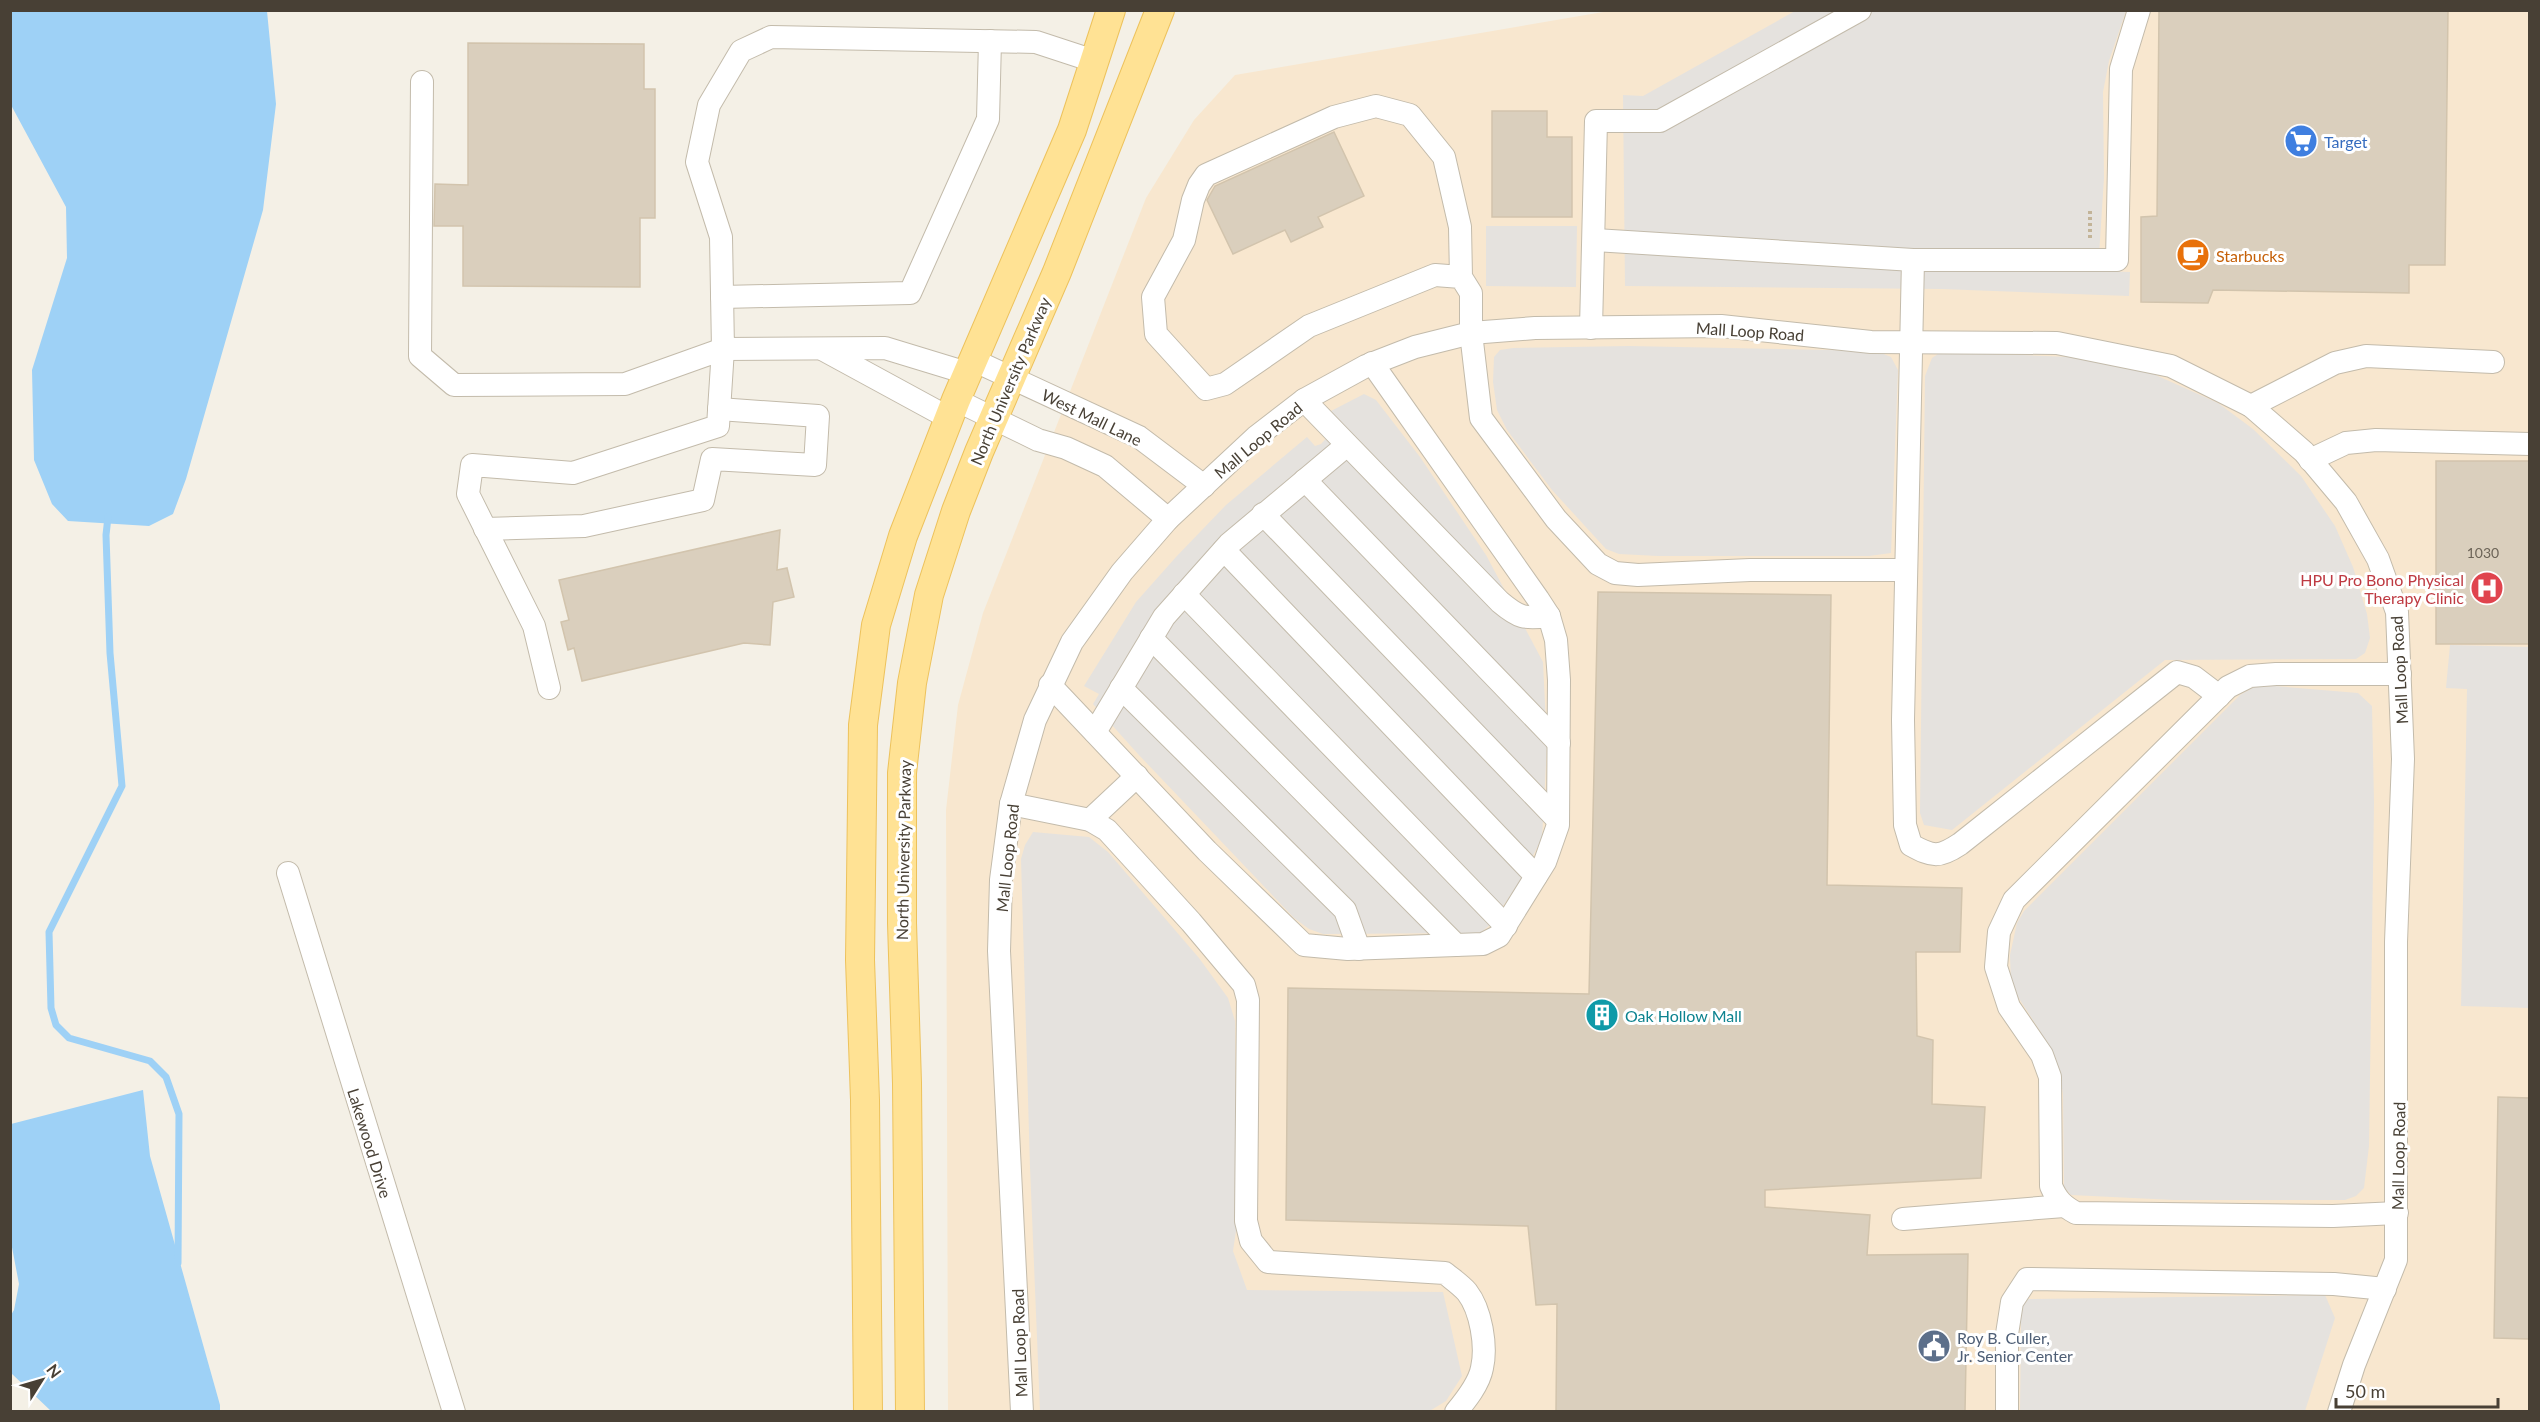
<svg xmlns="http://www.w3.org/2000/svg" width="2540" height="1422" font-family="Lato,sans-serif">
  <style>
    .commercial { fill: #f8e7cf }
    .parking { fill: #e5e2de }
    .water { fill: #9ed1f6 }
    .lines { fill: none; stroke-linecap: round; stroke-linejoin: round }
    .stream { stroke: #9ed1f6; stroke-width: 7 }
    .building { fill: #dacfbd; stroke: #d2c4ad; stroke-width: 1.5 }
    .minor-casing { stroke: #c3bbab; stroke-width: 24 }
    .major-casing { stroke: #edc25c; stroke-width: 30 }
    .path { stroke: #c3b498; stroke-width: 4; stroke-dasharray: 3 3; stroke-linecap: butt }
    .minor { stroke: #fff; stroke-width: 22 }
    .major { stroke: #ffe294; stroke-width: 28 }
    .labels { text-anchor: middle; dominant-baseline: central; stroke-width: 6; stroke-linejoin: round; paint-order: stroke }
    .number-label { font-size: 14px; fill: #6c6457 }
    .shop-label { font-size: 16px; fill: #366cbe; stroke: #fff; text-anchor: start }
    .food-label { font-size: 16px; fill: #c56008; stroke: #fff; text-anchor: start }
    .street-label { font-size: 16px; fill: #484035; stroke: #fff }
    .health-label { font-size: 16px; fill: #be3a42; stroke: #fff; text-anchor: end }
    .culture-label { font-size: 16px; fill: #0d838f; stroke: #fff; text-anchor: start }
    .service-label { font-size: 16px; fill: #4e5e75; stroke: #fff; text-anchor: start }
  </style>
  <rect width="100%" height="100%" fill="#f4f0e6"/>
  <!-- commercial -->
  <path class="commercial" d="M1609,11H2529V1411L948,1412L946,810L958,705L983,613L1146,198L1194,120L1235,75Z"/>
  <!-- parking -->
  <g class="parking">
    <path d="M1795,11H2126L2109,61L2103,92L2104,178L2098,271L2130,272L2129,296L1941,289L1625,286L1623,95L1643,96Z"/>
    <path d="M1486,226H1577L1576,287L1486,286Z"/>
    <path d="M1629,346L1876,351L1891,357L1898,370L1891,553L1869,556H1658L1619,554L1606,549L1552,490L1507,430L1497,410L1493,382L1494,357L1500,350L1513,348Z"/>
    <path d="M1941,352L2096,358L2149,372L2218,403L2253,429L2301,476L2335,526L2353,567L2367,614L2370,638L2365,653L2356,659L2165,660L1952,830L1924,825L1920,813L1925,376L1932,358Z"/>
    <path d="M1364,394L1376,400L1420,457L1486,555L1543,662L1547,746L1542,838L1520,881L1490,925L1480,933L1323,934L1309,929L1294,918L1138,754L1093,704L1099,694L1084,686L1136,602L1176,557L1226,505L1307,437L1315,446L1321,444L1338,425L1331,411Z"/>
    <path d="M2450,645L2529,647V1008L2461,1006L2467,689L2446,688Z"/>
    <path d="M2275,686L2358,693L2372,706L2374,802L2369,1146L2364,1188L2356,1196L2345,1200H2174L2071,1195L2064,1187L2063,1094L2058,1066L2047,1042L2011,986L2010,955L2017,923L2024,911L2240,695L2254,687Z"/>
    <path d="M1033,832L1089,837L1108,852L1199,958L1228,998L1235,1021L1236,1231L1233,1251L1247,1290L1443,1292L1462,1376L1446,1401L1428,1412L1040,1411L1030,1167L1021,859L1025,845Z"/>
    <path d="M2325,1295L2335,1318L2305,1411L2020,1412L2021,1317L2023,1306L2028,1299Z"/>
  </g>
  <!-- water -->
  <g class="water">
    <path d="M11,10L267,11L276,104L263,210L186,479L173,514L149,526L68,521L52,504L34,460L32,370L67,258L66,207L11,105Z"/>
    <path d="M143,1090L150,1156L220,1405V1411H51L11,1373V1315L14,1310L19,1284L11,1242V1124Z"/>
  </g>
  <g class="lines">
    <!-- stream -->
    <path class="stream" d="M108,517L106,535L110,653L122,786L49,932L51,1008L56,1025L69,1038L150,1061L166,1077L179,1114L178,1263"/>
  </g>
  <!-- building -->
  <g class="building">
    <path d="M2159,10H2448L2445,265H2409V293L2213,290L2208,303L2141,302V217L2157,216Z"/>
    <path d="M468,43L644,44V89H655V218H640V287L463,286V226H434L435,184L468,185Z"/>
    <path d="M1492,111H1547V137H1572V217H1492Z"/>
    <path d="M1334,132L1364,196L1318,217L1323,227L1291,242L1285,230L1233,254L1207,200L1215,186Z"/>
    <rect x="2436" y="461" width="93" height="183"/>
    <path d="M780,530L777,570L787,568L794,597L773,602L770,645L744,643L582,681L574,648L568,650L561,622L569,620L559,580Z"/>
    <path d="M1598,592L1831,595L1827,885L1962,888L1960,952H1916L1917,1036L1933,1040L1932,1104L1985,1107L1981,1178L1765,1190V1207L1870,1215L1867,1255L1968,1254L1965,1412H1556L1557,1304L1536,1305L1528,1226L1286,1220L1288,988L1589,994Z"/>
    <path d="M2498,1097L2529,1098V1339L2494,1338Z"/>
  </g>
  <g class="lines">
    <!-- minor casing -->
    <g class="minor-casing">
      <g id="minor">
        <path d="M2139,10L2121,69L2117,260H1913L1903,720L1905,825L1911,845C1933,857 1939,858 1960,844L2177,672L2194,677L2219,696"/>
        <path d="M422,82L420,356L454,385L625,384L723,349L718,426L573,473L472,465L468,494L534,626L549,688"/>
        <path d="M1595,240L1913,260"/>
        <path d="M1461,277L1460,227L1444,157L1410,115L1376,106L1334,117L1206,175L1199,185L1193,200L1184,240L1153,297L1156,334L1206,389L1225,384L1309,326L1435,275L1461,277L1471,293V333L1481,418L1556,519L1598,564L1615,573L1638,575L1750,570H1906"/>
        <path d="M722,297L910,293L988,119L990,41"/>
        <path d="M1591,328L1596,121H1660L1860,10"/>
        <path d="M824,350L949,418"/>
        <path d="M973,360L1139,437L1204,486"/>
        <path d="M967,373L885,348L723,349L721,237L697,162L709,105L741,51L771,37L1036,42L1094,61"/>
        <path d="M956,400L1038,440L1066,448L1105,466L1168,519"/>
        <path d="M1304,400L1500,602C1519,618 1524,619 1549,616"/>
        <path d="M2251,406L2335,363L2366,356L2493,362"/>
        <path d="M2310,460L2346,443L2376,440L2530,444"/>
        <path d="M1305,480L1559,743"/>
        <path d="M1263,514L1558,820"/>
        <path d="M485,529L584,526L703,500L712,459L815,465L818,416L719,409"/>
        <path d="M1224,550L1536,876"/>
        <path d="M1184,594L1506,926"/>
        <path d="M1151,638L1456,945"/>
        <path d="M1050,685L1207,851L1304,945L1348,949L1483,944L1499,936L1545,862L1558,825L1559,680L1556,640L1549,616L1538,599L1372,363"/>
        <path d="M1121,688L1345,910L1359,949"/>
        <path d="M1095,732L1164,617L1229,544L1347,445"/>
        <path d="M1011,804L1090,820L1107,830L1191,922L1244,985L1248,1000L1246,1221L1251,1241L1268,1262L1445,1273C1452,1279 1461,1285 1467,1292C1481,1310 1487,1346 1482,1368C1479,1384 1466,1400 1456,1412"/>
        <path d="M1090,820L1137,776"/>
        <path d="M288,873L454,1412"/>
        <path d="M2397,1213L2333,1216L2076,1213C2063,1206 2057,1200 2051,1186L2050,1077L2042,1055L2009,1007L1996,967L1999,932L2014,900L2228,687L2250,676L2276,674H2400"/>
        <path d="M1903,1219L2064,1206"/>
        <path d="M1022,1412L999,951L1001,880L1011,804L1035,720L1072,642L1122,572L1168,519L1256,437L1304,400L1366,366L1415,347L1471,333L1535,328L1721,326L1871,342L2057,343L2171,366L2251,406L2304,452L2346,502L2378,559L2397,612L2403,759L2396,942V1260L2354,1365L2339,1412"/>
        <path d="M2007,1412V1334L2012,1302L2027,1279L2334,1284L2385,1289"/>
      </g>
    </g>
    <!-- major casing -->
    <g class="major-casing">
      <g id="major">
        <path d="M868,1412L865,1100L860,960L863,725L876,625L903,536L956,400L1072,130L1111,10"/>
        <path d="M910,1412L907,1083L902,923V773L912,683L929,595L956,511L979,452L1057,272L1160,10"/>
      </g>
    </g>
    <!-- path -->
    <path class="path" d="M2090,211V241"/>
    <!-- minor -->
    <use href="#minor" class="minor"/>
    <!-- major -->
    <use href="#major" class="major"/>
  </g>
  <!-- icons -->
  <defs>
    <g id="supermarket-disc" transform="scale(1.725)"><circle r="9.5" fill="#3f7fe0" stroke="#fff"/><path d="M-6-5.5h2.5l.6 2H6L4.5 2H-2.5L-4.4-4H-6ZM-1.5 3.2a1.3 1.3 0 1 0 .1 0ZM3 3.2a1.3 1.3 0 1 0 .1 0Z" fill="#fff"/></g>
    <g id="cafe-disc" transform="scale(1.725)"><circle r="9.5" fill="#e8710a" stroke="#fff"/><path d="M-5.5-4.5H6V0H3Q3 3.5 0 3.5H-2.5Q-5.5 3.5-5.5 0ZM3-3.2v2h1.7v-2ZM-6 4.5H4V6H-6Z" fill="#fff"/></g>
    <g id="hospital-disc" transform="scale(1.725)"><circle r="9.5" fill="#e0444e" stroke="#fff"/><path d="M-5-5h3v3.5h4V-5h3V5h-3V1.5h-4V5h-3Z" fill="#fff"/></g>
    <g id="building-disc" transform="scale(1.725)"><circle r="9.5" fill="#0f9aa8" stroke="#fff"/><path d="M-4-6H4V6H1V3H-1V6H-4ZM-2.5-4.3h1.7v1.8h-1.7ZM.8-4.3h1.7v1.8H.8ZM-2.5-1h1.7V.8h-1.7ZM.8-1h1.7V.8H.8Z" fill="#fff"/></g>
    <g id="civic-disc" transform="scale(1.725)"><circle r="9.5" fill="#5c6f8a" stroke="#fff"/><path d="M-.6-6.5H3V-4.5H.6V-3L4-1V1h2V6H-6V1h2V-1L-.6-3ZM-1.2 2.5V6h2.4V2.5Z" fill="#fff"/></g>
  </defs>
  <g fill-rule="evenodd">
    <use href="#supermarket-disc" x="2301" y="141"/>
    <use href="#cafe-disc" x="2193" y="255"/>
    <use href="#hospital-disc" x="2487" y="588"/>
    <use href="#building-disc" x="1602" y="1015"/>
    <use href="#civic-disc" x="1934" y="1346"/>
  </g>
  <g class="labels">
    <!-- number labels -->
    <g class="number-label">
      <text x="2483" y="552">1030</text>
    </g>
    <!-- shop labels -->
    <g class="shop-label">
      <text x="2324" y="141">Target</text>
    </g>
    <!-- food labels -->
    <g class="food-label">
      <text x="2216" y="255">Starbucks</text>
    </g>
    <!-- street labels -->
    <g class="street-label">
      <text transform="translate(1750 331) rotate(4)">Mall Loop Road</text>
      <text transform="translate(1010 381) rotate(-67)">North University Parkway</text>
      <text transform="translate(1092 417) rotate(26)">West Mall Lane</text>
      <text transform="translate(1258 440) rotate(-40)">Mall Loop Road</text>
      <text transform="translate(2399 670) rotate(-93)">Mall Loop Road</text>
      <text transform="translate(903 850) rotate(-89)">North University Parkway</text>
      <text transform="translate(1007 858) rotate(-84)">Mall Loop Road</text>
      <text transform="translate(370 1143) rotate(73)">Lakewood Drive</text>
      <text transform="translate(2398 1156) rotate(-89)">Mall Loop Road</text>
      <text transform="translate(1019 1343) rotate(-92)">Mall Loop Road</text>
    </g>
    <!-- health labels -->
    <g class="health-label">
      <text x="2464" y="579">HPU Pro Bono Physical<tspan x="2464" dy="18">Therapy Clinic</tspan></text>
    </g>
    <!-- culture labels -->
    <g class="culture-label">
      <text x="1625" y="1015">Oak Hollow Mall</text>
    </g>
    <!-- service labels -->
    <g class="service-label">
      <text x="1957" y="1337">Roy B. Culler,<tspan x="1957" dy="18">Jr. Senior Center</tspan></text>
    </g>
  </g>
  <!-- border -->
  <rect width="2540" height="1422" fill="none" stroke="#484035" stroke-width="24"/>
  <!-- north arrow -->
  <g transform="translate(42 1380) rotate(53)" stroke="#ffffff" stroke-width="4.5" paint-order="stroke">
  <path d="M0-4.5L10 22L0 15L-10 22Z" fill="#484035"/>
  <text y="-9" font-size="16" font-weight="bold" text-anchor="middle" fill="#484035">N</text>
  </g>
  <!-- scale -->
  <path d="M2336 1398v9h162v-9" fill="none" stroke="#484035" stroke-width="3"/>
  <text x="2345" y="1398" font-size="18" fill="#484035" stroke="#ffffff" stroke-width="4.5" paint-order="stroke">50 m</text>
</svg>
